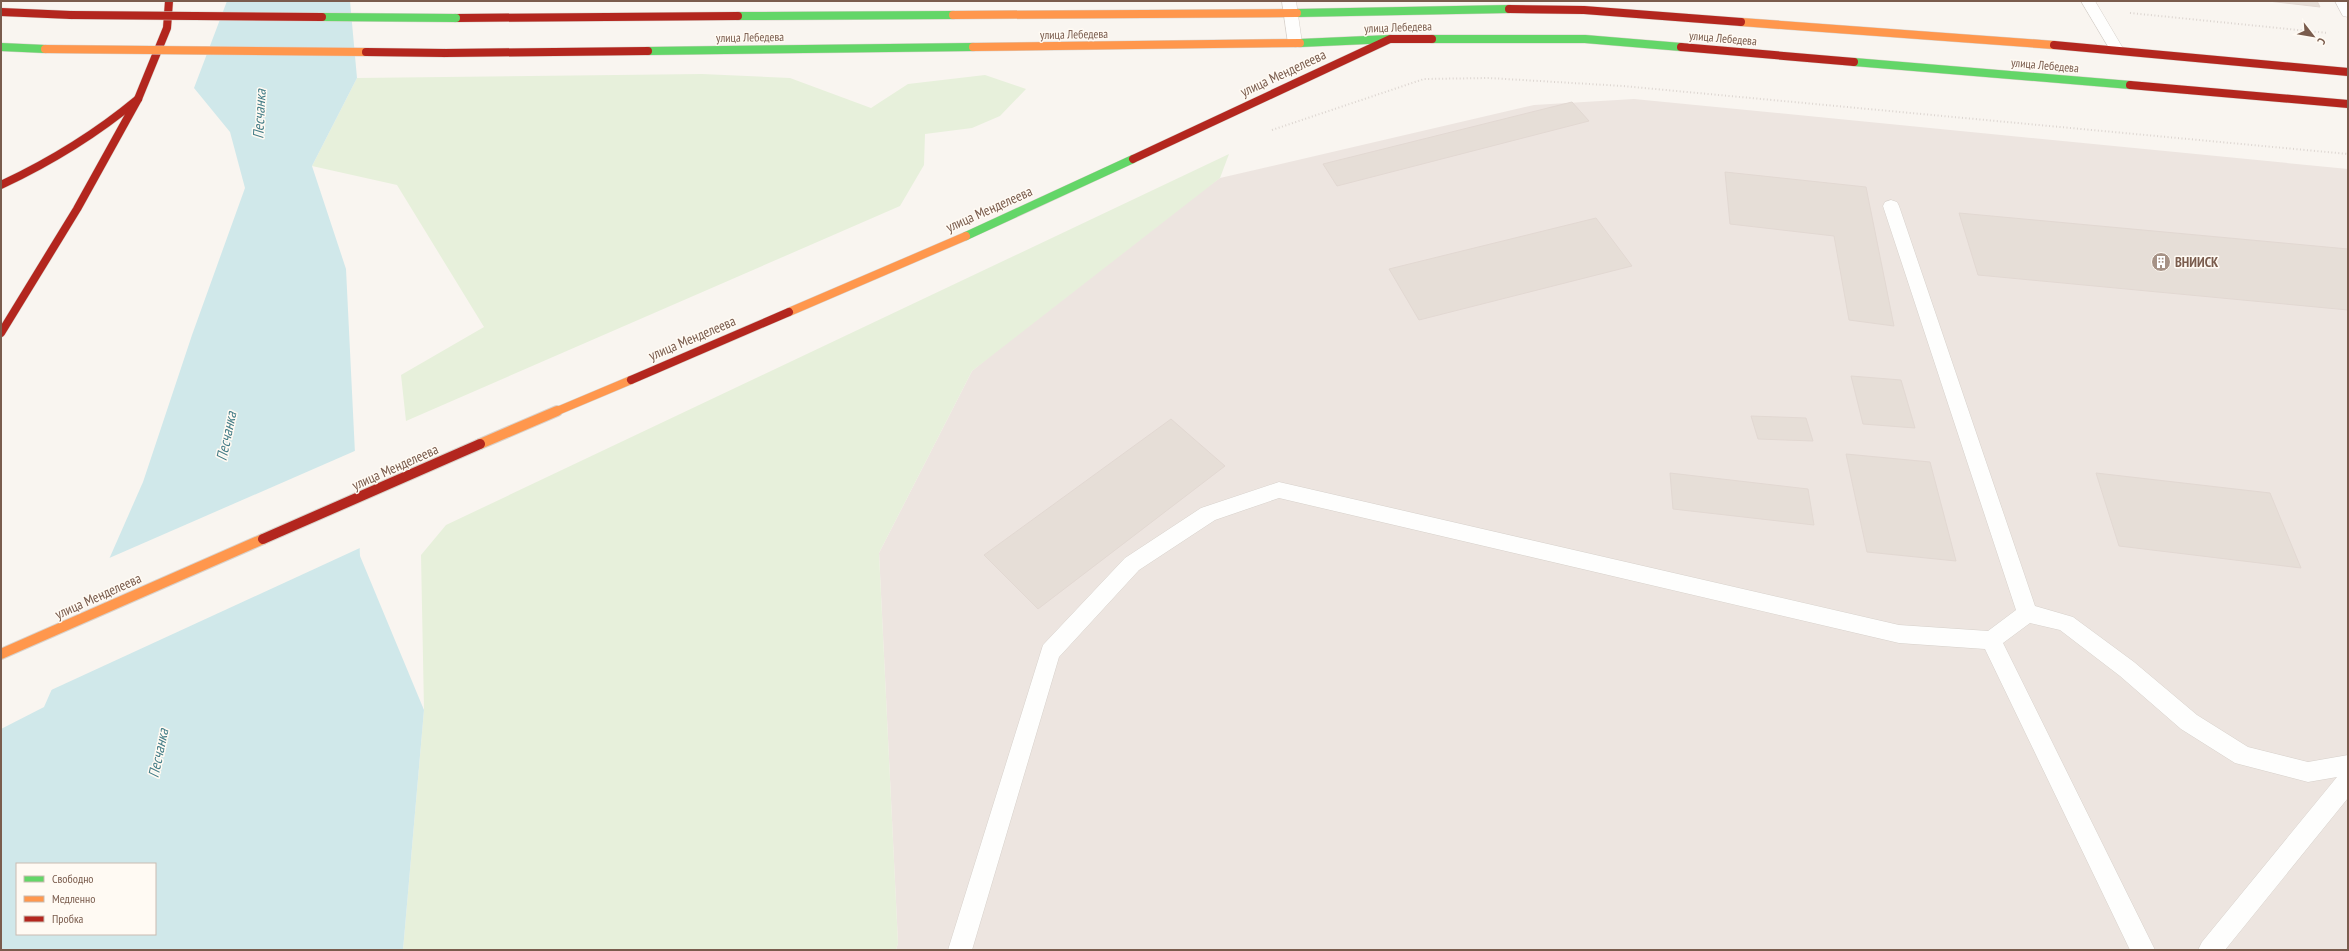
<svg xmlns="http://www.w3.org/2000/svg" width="2349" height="951" font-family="'PT Sans Narrow',sans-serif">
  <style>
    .industrial { fill: #ede5e0 }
    .green { fill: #e7f0db }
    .water { fill: #d0e8ea; fill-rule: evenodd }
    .pier { fill: #f9f5f0 }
    .building { fill: #e6ded7; stroke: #e2d8d2 }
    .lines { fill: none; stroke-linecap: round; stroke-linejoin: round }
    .lane-casing { stroke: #d7d1cb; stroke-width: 1 }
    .fast-casing { stroke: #d9d2cb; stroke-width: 9 }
    .slow-far1-casing { stroke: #d9d2cb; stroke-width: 9 }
    .slow-casing { stroke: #d9d2cb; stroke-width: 12 }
    .jam-far1-casing { stroke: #d9d2cb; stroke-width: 9 }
    .jam-casing { stroke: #d9d2cb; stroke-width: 12 }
    .path { stroke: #dcd5d0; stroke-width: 2; stroke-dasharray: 1 2.5; stroke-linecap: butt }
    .lane { fill: #fefefd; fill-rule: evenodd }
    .fast { stroke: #63d668; stroke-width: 8 }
    .slow-far1 { stroke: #ff974d; stroke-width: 8 }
    .slow { stroke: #ff974d; stroke-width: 10 }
    .jam-far1 { stroke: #b3261e; stroke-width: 8 }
    .jam { stroke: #b3261e; stroke-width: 10 }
    .fast-bridge-casing { stroke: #d9d2cb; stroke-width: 9; stroke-linecap: butt }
    .slow-bridge-casing { stroke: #d9d2cb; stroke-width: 9; stroke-linecap: butt }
    .jam-bridge-casing { stroke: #d9d2cb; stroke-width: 9; stroke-linecap: butt }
    .fast-bridge { stroke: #63d668; stroke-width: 8 }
    .slow-bridge { stroke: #ff974d; stroke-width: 8 }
    .jam-bridge { stroke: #b3261e; stroke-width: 8 }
    .labels { text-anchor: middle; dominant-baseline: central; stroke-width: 3; stroke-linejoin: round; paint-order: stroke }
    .far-street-label { font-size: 12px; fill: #7a5c4d; stroke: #fffaf3 }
    .street-label { font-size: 14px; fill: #7a5c4d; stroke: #fffaf3 }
    .poi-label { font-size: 14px; font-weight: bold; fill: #7a5c4d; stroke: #fffaf3; text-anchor: start }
    .water-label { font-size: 15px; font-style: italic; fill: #437c86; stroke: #fffaf3 }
  </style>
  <rect width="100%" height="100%" fill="#f9f5f0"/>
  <!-- industrial -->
  <path class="industrial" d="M1634,99L2348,169V950H896L898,943L879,553L972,371L1119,250L1220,178L1534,105Z"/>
  <!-- green -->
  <g class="green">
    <path d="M702,74L790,78L871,108L908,84L985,75L1026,89L1000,116L972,128L925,134L924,165L900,206L406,421L401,375L484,327L397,185L312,166L357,78Z"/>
    <path d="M1229,154L1220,178L972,371L879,553L898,943L896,950H403L424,710L421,555L446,525Z"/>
  </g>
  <!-- water -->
  <path class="water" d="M227,1H350L357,78L312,166L346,269L360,556L424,710L403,950H1V729L44,707L143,482L192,335L245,188L230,132L194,88ZM17,864H155V934H17Z"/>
  <!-- pier -->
  <path class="pier" d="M357,450L362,547L49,691L107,559Z"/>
  <!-- building -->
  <g class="building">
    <path d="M2268,1H2317L2320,7Z"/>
    <path d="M1572,102L1589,121L1337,186L1323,164Z"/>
    <path d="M1725,172L1866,187L1894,326L1849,320L1834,236L1730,224Z"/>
    <path d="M1959,213L2348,249V310L1978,275Z"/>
    <path d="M1596,218L1632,266L1419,320L1389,269Z"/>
    <path d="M1851,376L1901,380L1915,428L1863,424Z"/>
    <path d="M1751,416L1806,418L1813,441L1758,439Z"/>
    <path d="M1171,419L1225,466L1038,609L984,555Z"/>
    <path d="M1846,454L1930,462L1956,561L1867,552Z"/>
    <path d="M1670,473L1808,489L1814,525L1673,509Z"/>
    <path d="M2096,473L2270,493L2301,568L2119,546Z"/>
  </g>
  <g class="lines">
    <!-- lane casing -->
    <g class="lane-casing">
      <g id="lane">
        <path d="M1282,1H1296L1302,43L1300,46L1295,47L1288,43Z"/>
        <path d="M2081,1H2095L2124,50L2122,53H2112Z"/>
        <path d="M2335,1H2348V17L2343,16Z"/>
        <path d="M1891,200L1897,202L1899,206L2035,606L2073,617L2134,662L2197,715L2248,747L2308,762L2348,755V798L2225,950H2198L2202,942L2337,777L2308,782L2235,763L2181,729L2120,676L2060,630L2030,623L2003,643L2155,950H2130L1985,649L1899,643L1279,498L1215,520L1139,570L1059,657L972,950H948L1043,645L1125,558L1201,508L1279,482L1899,625L1988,631L2016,610L1883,206L1885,202Z"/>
      </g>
    </g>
    <!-- fast casing -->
    <g class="fast-casing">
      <g id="fast">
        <path d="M1297,13L1509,9"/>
        <path d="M738,16L953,15"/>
        <path d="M1432,39H1585L1681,47"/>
        <path d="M1300,43L1390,39"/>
        <path d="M1,47L45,49"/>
        <path d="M648,51L973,47"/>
        <path d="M1854,62L2130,85"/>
        <path d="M966,236L1133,159"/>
      </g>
    </g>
    <!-- slow-far1 casing -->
    <g class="slow-far1-casing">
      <g id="slow-far1">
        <path d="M953,15L1297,13"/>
        <path d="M1741,22L2054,45"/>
        <path d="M973,47L1300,43"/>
        <path d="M789,312L966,236"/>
        <path d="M555,412L631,380"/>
      </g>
    </g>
    <!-- slow casing -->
    <g class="slow-casing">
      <g id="slow">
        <path d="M480,444L557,411"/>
        <path d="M1,654L263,539"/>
      </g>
    </g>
    <!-- jam-far1 casing -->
    <g class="jam-far1-casing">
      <g id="jam-far1">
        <path d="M1509,9L1584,10L1741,22"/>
        <path d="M1,12L71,15"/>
        <path d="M456,18L738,16"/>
        <path d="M2054,45L2348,72"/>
        <path d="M1681,47L1854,62"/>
        <path d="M445,53L648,51"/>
        <path d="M2130,85L2348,104"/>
        <path d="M1133,159L1390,39H1432"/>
        <path d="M1,185C50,162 96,134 138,99"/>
        <path d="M1,333L77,209L138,99L167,28L169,1"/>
        <path d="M631,380L789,312"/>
      </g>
    </g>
    <!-- jam casing -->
    <g class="jam-casing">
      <path id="jam" d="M263,539L480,444"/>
    </g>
    <!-- path -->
    <g class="path">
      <path d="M2130,13L2328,33"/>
      <path d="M1272,130L1424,79L1489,78L1623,86L2348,154"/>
    </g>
    <!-- lane -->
    <use href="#lane" class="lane"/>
    <!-- fast -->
    <use href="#fast" class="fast"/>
    <!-- slow-far1 -->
    <use href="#slow-far1" class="slow-far1"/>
    <!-- slow -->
    <use href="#slow" class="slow"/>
    <!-- jam-far1 -->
    <use href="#jam-far1" class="jam-far1"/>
    <!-- jam -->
    <use href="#jam" class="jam"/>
    <!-- fast-bridge casing -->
    <g class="fast-bridge-casing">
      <path id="fast-bridge" d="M322,17L456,18"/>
    </g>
    <!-- slow-bridge casing -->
    <g class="slow-bridge-casing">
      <path id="slow-bridge" d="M45,49L366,52"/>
    </g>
    <!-- jam-bridge casing -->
    <g class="jam-bridge-casing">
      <g id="jam-bridge">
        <path d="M71,15L322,17"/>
        <path d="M366,52L445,53"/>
      </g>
    </g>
    <!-- fast-bridge -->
    <use href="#fast-bridge" class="fast-bridge"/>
    <!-- slow-bridge -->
    <use href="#slow-bridge" class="slow-bridge"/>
    <!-- jam-bridge -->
    <use href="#jam-bridge" class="jam-bridge"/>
  </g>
  <!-- icons -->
  <defs>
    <g id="building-disc" transform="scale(1)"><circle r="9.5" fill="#a69286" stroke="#fffaf3"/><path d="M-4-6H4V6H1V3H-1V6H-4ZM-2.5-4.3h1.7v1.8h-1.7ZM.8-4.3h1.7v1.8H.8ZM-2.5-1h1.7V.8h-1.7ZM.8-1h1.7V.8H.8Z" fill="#fff"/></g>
  </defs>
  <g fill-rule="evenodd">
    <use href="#building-disc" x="2161" y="262"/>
  </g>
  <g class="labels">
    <!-- far-street labels -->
    <g class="far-street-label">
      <text transform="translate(1398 27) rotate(-2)">улица Лебедева</text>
      <text transform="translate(1074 34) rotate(-1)">улица Лебедева</text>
      <text transform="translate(750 37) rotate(-1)">улица Лебедева</text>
      <text transform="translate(1723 38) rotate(5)">улица Лебедева</text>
      <text transform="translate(2045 65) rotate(5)">улица Лебедева</text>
    </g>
    <!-- street labels -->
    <g class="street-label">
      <text transform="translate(1283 73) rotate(-25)">улица Менделеева</text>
      <text transform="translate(989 209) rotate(-24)">улица Менделеева</text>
      <text transform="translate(692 338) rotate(-23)">улица Менделеева</text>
      <text transform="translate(395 467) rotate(-24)">улица Менделеева</text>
      <text transform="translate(98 596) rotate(-24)">улица Менделеева</text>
    </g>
    <!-- poi labels -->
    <g class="poi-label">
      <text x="2175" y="262">ВНИИСК</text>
    </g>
    <!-- water labels -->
    <g class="water-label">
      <text transform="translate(259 114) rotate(-87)">Песчанка</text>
      <text transform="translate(226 436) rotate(-78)">Песчанка</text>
      <text transform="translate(158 753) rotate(-78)">Песчанка</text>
    </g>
  </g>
  <!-- border -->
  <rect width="2349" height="951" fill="none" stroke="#7a5c4d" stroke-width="4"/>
  <!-- legend -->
  <rect x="16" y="863" width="140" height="72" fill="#fffaf3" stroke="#cabbb1"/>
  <rect x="24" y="876" width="20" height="6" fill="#63d668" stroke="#cabbb1"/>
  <text x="52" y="883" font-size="12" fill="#7a5c4d">Свободно</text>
  <rect x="24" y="896" width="20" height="6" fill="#ff974d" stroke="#cabbb1"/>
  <text x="52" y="903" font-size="12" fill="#7a5c4d">Медленно</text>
  <rect x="24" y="916" width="20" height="6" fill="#b3261e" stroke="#cabbb1"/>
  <text x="52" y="923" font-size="12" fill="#7a5c4d">Пробка</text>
  <!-- north arrow -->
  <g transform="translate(2313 36) rotate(121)" stroke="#fffaf3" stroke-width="3" paint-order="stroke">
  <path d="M0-3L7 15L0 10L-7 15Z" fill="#7a5c4d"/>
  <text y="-6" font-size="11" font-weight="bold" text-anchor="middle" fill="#7a5c4d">С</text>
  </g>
</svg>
